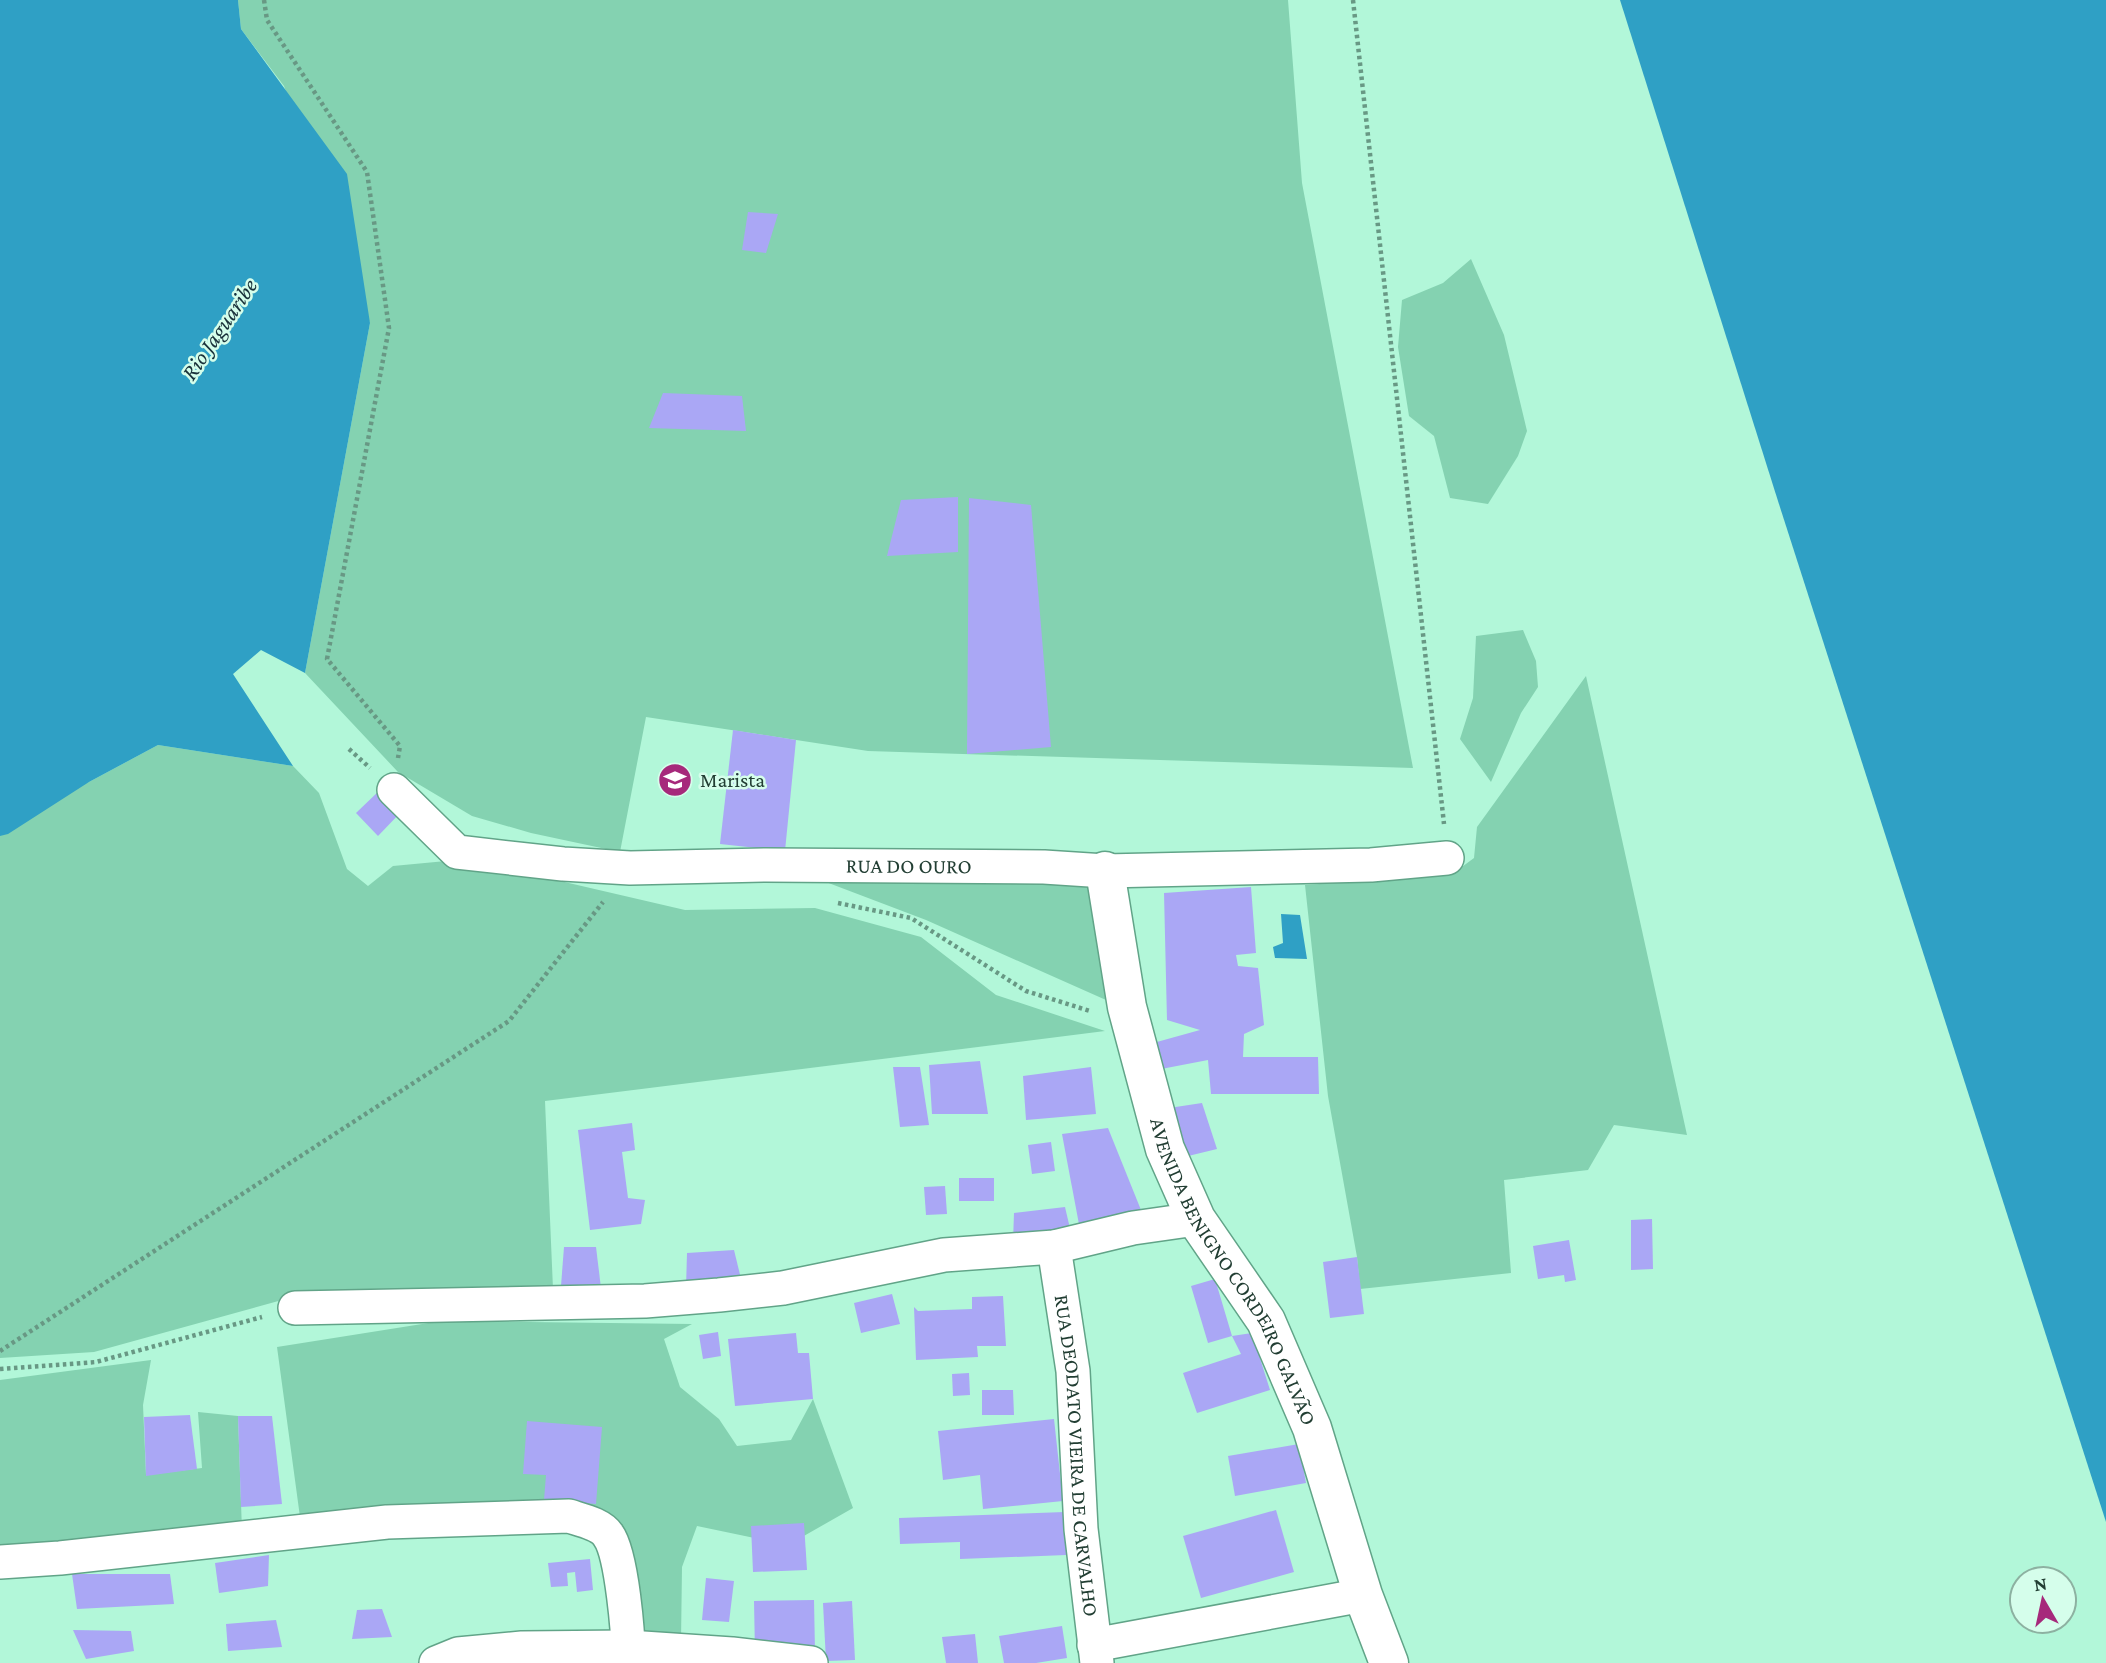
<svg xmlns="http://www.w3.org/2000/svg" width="2106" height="1663" font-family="'Crimson Pro',serif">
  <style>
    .green { fill: #84d2b1 }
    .water { fill: #2fa0c5 }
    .building { fill: #aaa7f5 }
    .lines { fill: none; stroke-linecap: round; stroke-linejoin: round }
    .street-casing { stroke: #61a488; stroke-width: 36 }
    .primary-casing { stroke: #61a488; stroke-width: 41 }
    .path { stroke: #689884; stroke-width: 4.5; stroke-dasharray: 3.5 3.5; stroke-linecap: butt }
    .street { stroke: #fff; stroke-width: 33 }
    .primary { stroke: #fff; stroke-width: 38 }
    .labels { text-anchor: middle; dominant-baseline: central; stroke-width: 5; stroke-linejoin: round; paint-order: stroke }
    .poi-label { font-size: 21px; fill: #223e33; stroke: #d5feeb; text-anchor: start }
    .street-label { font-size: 21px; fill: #223e33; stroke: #d5feeb }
    .water-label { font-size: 23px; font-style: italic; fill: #19313a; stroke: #d5feeb }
  </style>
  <rect width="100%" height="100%" fill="#b2f7d9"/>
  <!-- green -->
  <g class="green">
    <path d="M238,0H1288L1302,183L1413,768L868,751L646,717L620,852L531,833L472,816L398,772L305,673L370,323L284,86L241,29Z"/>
    <path d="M1471,259L1504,335L1527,431L1518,456L1488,504L1450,498L1434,436L1409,416L1398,347L1402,300L1443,283Z"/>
    <path d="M1523,630L1536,661L1538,687L1521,713L1491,782L1460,739L1473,698L1476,636Z"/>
    <path d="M1586,676L1687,1135L1614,1125L1588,1170L1504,1180L1511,1273L1360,1289L1357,1257L1328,1096L1305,885L1451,875L1474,858L1477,827Z"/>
    <path d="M158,745L293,766L319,793L347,869L368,886L393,866L478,858L530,874L685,910L815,908L921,937L996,995L1105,1031L545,1101L553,1289L300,1295L94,1352L0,1358V812L89,782Z"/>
    <path d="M797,871L1058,875L1092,890L1106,1000L926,920Z"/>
    <path d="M441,1321L692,1324L664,1339L680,1387L719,1419L737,1446L791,1440L813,1399L853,1508L788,1545L697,1526L682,1567L681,1641L635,1636L617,1527L300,1517L277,1347Z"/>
    <path d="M151,1360L143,1405L146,1475L202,1468L198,1412L238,1416L242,1531L0,1551V1380Z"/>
  </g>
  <!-- water -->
  <g class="water">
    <path d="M0,0H238L241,29L347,174L370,323L305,673L261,650L233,674L293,766L158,745L89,782L8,834L0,836Z"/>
    <path d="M1620,0H2106V1522L1778,501Z"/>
    <path d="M1281,914L1300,915L1307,959L1275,958L1273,947L1283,943Z"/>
  </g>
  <!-- building -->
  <g class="building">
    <path d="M748,212L778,214L766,253L742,250Z"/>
    <path d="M663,393L742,396L746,431L649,428Z"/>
    <path d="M958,497V552L887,556L901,500Z"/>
    <path d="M969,498L1031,505L1051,747L967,754Z"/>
    <path d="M733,730L796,740L785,851L720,844Z"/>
    <path d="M381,789L402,811L378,836L356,813Z"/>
    <path d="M1251,887L1256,953L1236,955L1238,966L1258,968L1264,1025L1244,1034L1243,1057H1318L1319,1094H1211L1208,1060L1156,1070L1146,1045L1200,1030L1167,1020L1164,893Z"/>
    <path d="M980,1061L988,1114H932L929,1065Z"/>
    <path d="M893,1067H920L929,1125L900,1127Z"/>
    <path d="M1091,1067L1096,1114L1026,1120L1023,1076Z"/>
    <path d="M1202,1103L1217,1149L1184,1157L1169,1108Z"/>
    <path d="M632,1123L635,1150L622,1152L628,1198L645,1200L641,1224L590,1230L578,1130Z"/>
    <path d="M1108,1128L1145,1220L1081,1235L1062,1134Z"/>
    <path d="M1051,1142L1055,1171L1032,1174L1028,1145Z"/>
    <rect x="959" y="1178" width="35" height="23"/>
    <path d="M945,1186L947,1214L926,1215L924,1187Z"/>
    <path d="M1065,1207L1072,1237L1013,1242L1014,1213Z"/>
    <path d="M1652,1219L1653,1269L1631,1270V1220Z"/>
    <path d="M1569,1240L1576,1280L1565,1282L1564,1275L1538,1279L1533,1246Z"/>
    <path d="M564,1247H596L601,1288L561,1286Z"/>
    <path d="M734,1250L743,1287L686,1288L687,1253Z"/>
    <path d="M1357,1257L1364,1314L1330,1318L1323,1262Z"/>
    <path d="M1215,1279L1232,1336L1252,1333L1270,1390L1197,1413L1183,1373L1241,1354L1232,1336L1208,1343L1191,1286Z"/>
    <path d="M892,1294L900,1324L861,1333L854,1303Z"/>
    <path d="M1003,1296L1006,1346H977L978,1357L916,1360L914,1307L918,1311L972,1309V1297Z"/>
    <path d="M718,1332L721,1356L703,1359L699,1335Z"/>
    <path d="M796,1333L798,1353H809L813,1399L735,1406L728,1339Z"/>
    <path d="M969,1373L970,1395L953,1396L952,1374Z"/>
    <path d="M982,1390H1013L1014,1415H982Z"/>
    <path d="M190,1415L197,1469L146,1476L144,1417Z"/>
    <path d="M238,1416H272L282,1504L241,1507Z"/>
    <path d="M1054,1419L1063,1501L983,1509L980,1475L943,1480L938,1431Z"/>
    <path d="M527,1421L602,1427L596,1504L544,1500L546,1475L523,1474Z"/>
    <path d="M1299,1444L1306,1483L1235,1496L1228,1456Z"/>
    <path d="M1276,1510L1294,1572L1201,1598L1183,1536Z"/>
    <path d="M1065,1512L1066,1555L960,1559V1542L900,1544L899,1518Z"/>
    <path d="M804,1523L807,1570L753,1572L751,1526Z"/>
    <path d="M269,1555L268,1586L219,1593L215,1563Z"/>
    <path d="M590,1559L593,1590L577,1592L575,1572L567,1573L568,1586L551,1587L548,1563Z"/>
    <path d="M72,1574H170L174,1604L77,1609Z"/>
    <path d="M706,1578L734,1581L729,1622L702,1620Z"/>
    <path d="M814,1600L815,1652L755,1653L754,1601Z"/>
    <path d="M852,1601L855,1660L826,1661L823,1603Z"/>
    <path d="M382,1609L392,1637L352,1639L357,1610Z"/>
    <path d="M276,1620L282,1647L228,1651L226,1624Z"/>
    <path d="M1062,1626L1067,1658L1036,1663H1004L999,1636Z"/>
    <path d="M73,1630L131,1631L134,1651L86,1659Z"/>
    <path d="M975,1634L978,1663H946L942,1637Z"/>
  </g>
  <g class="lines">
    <!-- street casing -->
    <g class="street-casing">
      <g id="street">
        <path id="s1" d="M394,790L457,852L563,864L630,868L766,865L1044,867L1105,871L1371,865L1447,858"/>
        <path id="s2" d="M1054,1247L1073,1371L1081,1529L1097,1663"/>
        <path d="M295,1308L645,1301L719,1295L783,1288L944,1255L1054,1247L1133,1228L1196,1219"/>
        <path d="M0,1562L60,1558L387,1522L569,1516C581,1520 601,1524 608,1535C622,1554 629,1637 628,1663"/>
        <path d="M1094,1645L1363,1595"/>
        <path d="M436,1663L458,1654L522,1648L628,1647L732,1654L811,1663"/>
      </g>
    </g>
    <!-- primary casing -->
    <g class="primary-casing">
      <g id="primary">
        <path id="s3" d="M1105,871L1127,1007L1165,1149L1196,1219L1266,1321L1312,1428L1363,1595L1389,1663"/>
      </g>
    </g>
    <!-- path -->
    <g class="path">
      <path d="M264,0L267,20L367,172L389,328L327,659L400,746L398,758"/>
      <path d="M1353,0L1444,824"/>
      <path d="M349,749L370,768"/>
      <path d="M838,903L911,918L1026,991L1090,1011"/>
      <path d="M0,1351L509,1021L603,902"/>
      <path d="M0,1369L96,1362L262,1317"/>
    </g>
    <!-- street -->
    <use href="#street" class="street"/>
    <!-- primary -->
    <use href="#primary" class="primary"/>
  </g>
  <!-- icons -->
  <defs>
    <g id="school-disc" transform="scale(1.75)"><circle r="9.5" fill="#a6297b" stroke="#d5feeb"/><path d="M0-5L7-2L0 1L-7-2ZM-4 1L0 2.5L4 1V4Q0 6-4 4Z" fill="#fff"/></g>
  </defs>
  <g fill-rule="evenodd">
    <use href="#school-disc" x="675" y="780"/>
  </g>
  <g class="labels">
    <!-- poi labels -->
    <g class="poi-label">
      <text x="700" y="780">Marista</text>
    </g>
    <!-- street labels -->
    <g class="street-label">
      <text stroke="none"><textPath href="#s1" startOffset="541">RUA DO OURO</textPath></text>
      <text stroke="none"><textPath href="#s3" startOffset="425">AVENIDA BENIGNO CORDEIRO GALVÃO</textPath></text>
      <text stroke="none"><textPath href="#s2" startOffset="210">RUA DEODATO VIEIRA DE CARVALHO</textPath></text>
    </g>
    <!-- water labels -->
    <g class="water-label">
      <text transform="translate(219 329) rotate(-56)">Rio Jaguaribe</text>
    </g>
  </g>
  <!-- north arrow -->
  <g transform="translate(2043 1600) rotate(351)"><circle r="33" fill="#d5feeb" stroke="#8db1a1" stroke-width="2"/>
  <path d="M0-5L12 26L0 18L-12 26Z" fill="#a6297b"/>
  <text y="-10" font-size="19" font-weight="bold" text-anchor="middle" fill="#223e33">N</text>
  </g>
</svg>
